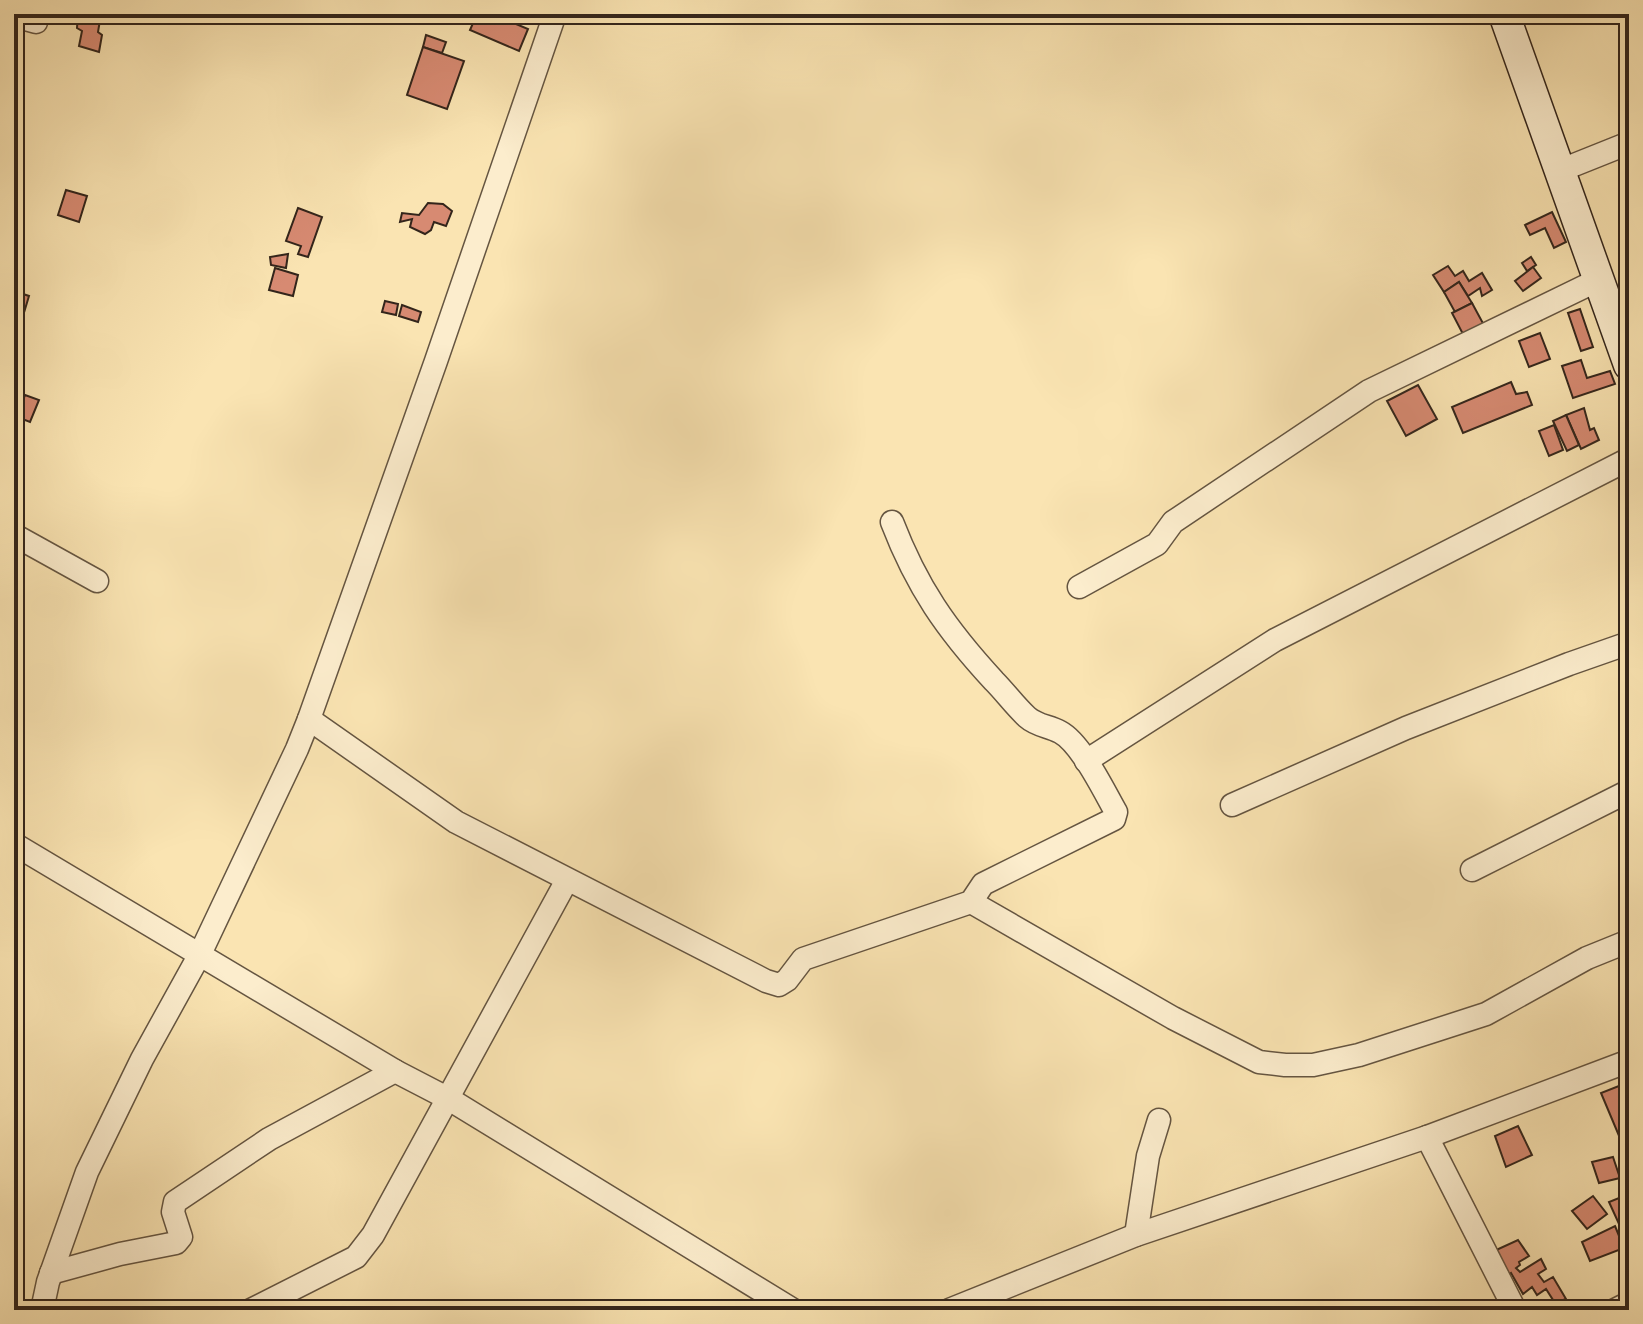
<svg xmlns="http://www.w3.org/2000/svg" width="1643" height="1324" font-family="'Sorts Mill Goudy',serif">
  <style>
    .building { fill: #d78a72; stroke: #33251b; stroke-width: 2 }
    .lines { fill: none; stroke-linecap: round; stroke-linejoin: round }
    .street-casing { stroke: #655541; stroke-width: 25 }
    .secondary-casing { stroke: #33251b; stroke-width: 33 }
    .street { stroke: #fcedcd; stroke-width: 22 }
    .secondary { stroke: #fcedcd; stroke-width: 30 }
  </style>
  <rect width="100%" height="100%" fill="#fae4b2"/>
  <filter id="stains"><feTurbulence type="fractalNoise" baseFrequency=".0025" numOctaves="4"/><feColorMatrix values="0 0 0 0 .2 0 0 0 0 .09 0 0 0 0 .02 0 0 0 .5 -.17"/></filter>
  <radialGradient id="worn" r=".72"><stop offset=".6" stop-color="#630" stop-opacity="0"/><stop offset="1" stop-color="#630" stop-opacity=".3"/></radialGradient>
  <!-- building -->
  <g class="building">
    <path d="M78,14L100,20L98,32L102,35L99,52L79,46L82,31L77,28Z"/>
    <path d="M477,14H492L528,29L519,51L470,30Z"/>
    <path d="M426,35L446,42L442,53L423,47Z"/>
    <path d="M423,47L464,61L447,109L407,95Z"/>
    <path d="M66,190L87,196L79,222L58,215Z"/>
    <path d="M428,203L443,204L452,211L446,226L434,222L431,230L425,234L410,227L412,219L400,222L402,213L419,215Z"/>
    <path d="M298,208L322,217L308,257L298,254L301,246L286,241Z"/>
    <path d="M1552,212L1566,242L1554,248L1545,228L1530,235L1525,225Z"/>
    <path d="M288,254L286,268L271,265L270,257Z"/>
    <path d="M1531,257L1536,265L1527,271L1522,263Z"/>
    <path d="M1448,266L1455,276L1463,271L1469,281L1482,273L1492,290L1482,296L1480,288L1468,296L1459,282L1444,292L1433,275Z"/>
    <path d="M1533,267L1541,278L1523,291L1515,281Z"/>
    <path d="M275,268L298,275L293,296L269,290Z"/>
    <path d="M1459,282L1472,303L1455,312L1444,292Z"/>
    <path d="M14,291L29,296L14,346Z"/>
    <path d="M385,301L398,304L396,315L382,312Z"/>
    <path d="M1472,303L1485,327L1465,338L1452,313Z"/>
    <path d="M402,305L421,312L418,322L399,316Z"/>
    <path d="M1580,309L1593,347L1581,351L1568,313Z"/>
    <path d="M1540,333L1550,359L1529,367L1519,341Z"/>
    <path d="M1581,360L1587,378L1610,371L1615,384L1573,398L1562,366Z"/>
    <path d="M1511,382L1516,394L1527,392L1532,405L1463,433L1452,407Z"/>
    <path d="M1418,385L1437,419L1406,436L1387,401Z"/>
    <path d="M25,395L39,400L30,422L17,417Z"/>
    <path d="M1584,408L1590,430L1594,428L1599,440L1581,449L1566,415Z"/>
    <path d="M1566,415L1579,445L1567,451L1553,421Z"/>
    <path d="M1554,425L1563,450L1549,456L1539,431Z"/>
    <path d="M1629,1082V1140L1622,1143L1601,1093Z"/>
    <path d="M1518,1126L1532,1155L1506,1167L1495,1136Z"/>
    <path d="M1613,1157L1620,1178L1599,1183L1592,1162Z"/>
    <path d="M1629,1194V1220L1619,1224L1609,1202Z"/>
    <path d="M1593,1196L1607,1214L1587,1229L1572,1211Z"/>
    <path d="M1615,1226L1624,1248L1590,1261L1582,1242Z"/>
    <path d="M1518,1240L1529,1256L1519,1262L1520,1265L1516,1268L1520,1272L1541,1259L1546,1269L1538,1274L1544,1282L1553,1277L1566,1299L1555,1303L1546,1289L1537,1295L1532,1287L1523,1294L1511,1273L1507,1276L1494,1251Z"/>
  </g>
  <g class="lines">
    <!-- street casing -->
    <g class="street-casing">
      <g id="street">
        <path d="M14,16L36,22"/>
        <path d="M1559,171L1629,143"/>
        <path d="M14,535L97,581"/>
        <path d="M1079,587L1157,544L1173,522L1369,391L1598,280"/>
        <path d="M309,719L436,361L555,14"/>
        <path d="M1086,761L1275,640L1629,459"/>
        <path d="M1232,805L1406,728L1569,664L1629,643"/>
        <path d="M14,844L395,1071L449,1099L793,1310"/>
        <path d="M1472,870L1629,791"/>
        <path d="M971,902L1173,1018L1259,1062L1285,1065H1313L1359,1055L1486,1014L1587,958L1629,941"/>
        <path d="M1427,1137L1515,1310"/>
        <path d="M1136,1235L1148,1156L1159,1120"/>
        <path d="M51,1273L120,1254L176,1243L181,1237L173,1212L175,1202L269,1139L395,1071"/>
        <path d="M42,1310L48,1282L87,1172L142,1059L200,954L297,749L309,719L456,822L766,981L779,985L787,980L803,959L971,902L983,884L1114,819L1116,812C1104,791 1081,743 1060,732C1049,726 1037,726 1027,717C1015,706 1005,692 994,681C946,629 917,587 892,522"/>
        <path d="M251,1310L356,1257L373,1235L567,880"/>
        <path d="M949,1310L1136,1235L1427,1137L1629,1061"/>
        <path d="M1615,1310L1629,1303"/>
      </g>
    </g>
    <!-- secondary casing -->
    <g class="secondary-casing">
      <path id="secondary" d="M1504,14L1629,365"/>
    </g>
    <!-- street -->
    <use href="#street" class="street"/>
    <!-- secondary -->
    <use href="#secondary" class="secondary"/>
  </g>
  <!-- margin -->
  <rect width="1643" height="1324" fill="none" stroke="#fae4b2" stroke-width="48"/>
  <rect x="16" y="16" width="1611" height="1292" fill="none" stroke="#33251b" stroke-width="4"/>
  <rect x="24" y="24" width="1595" height="1276" fill="none" stroke="#33251b" stroke-width="2"/>
  <rect width="100%" height="100%" filter="url(#stains)"/>
  <rect width="100%" height="100%" fill="url(#worn)"/>
</svg>
